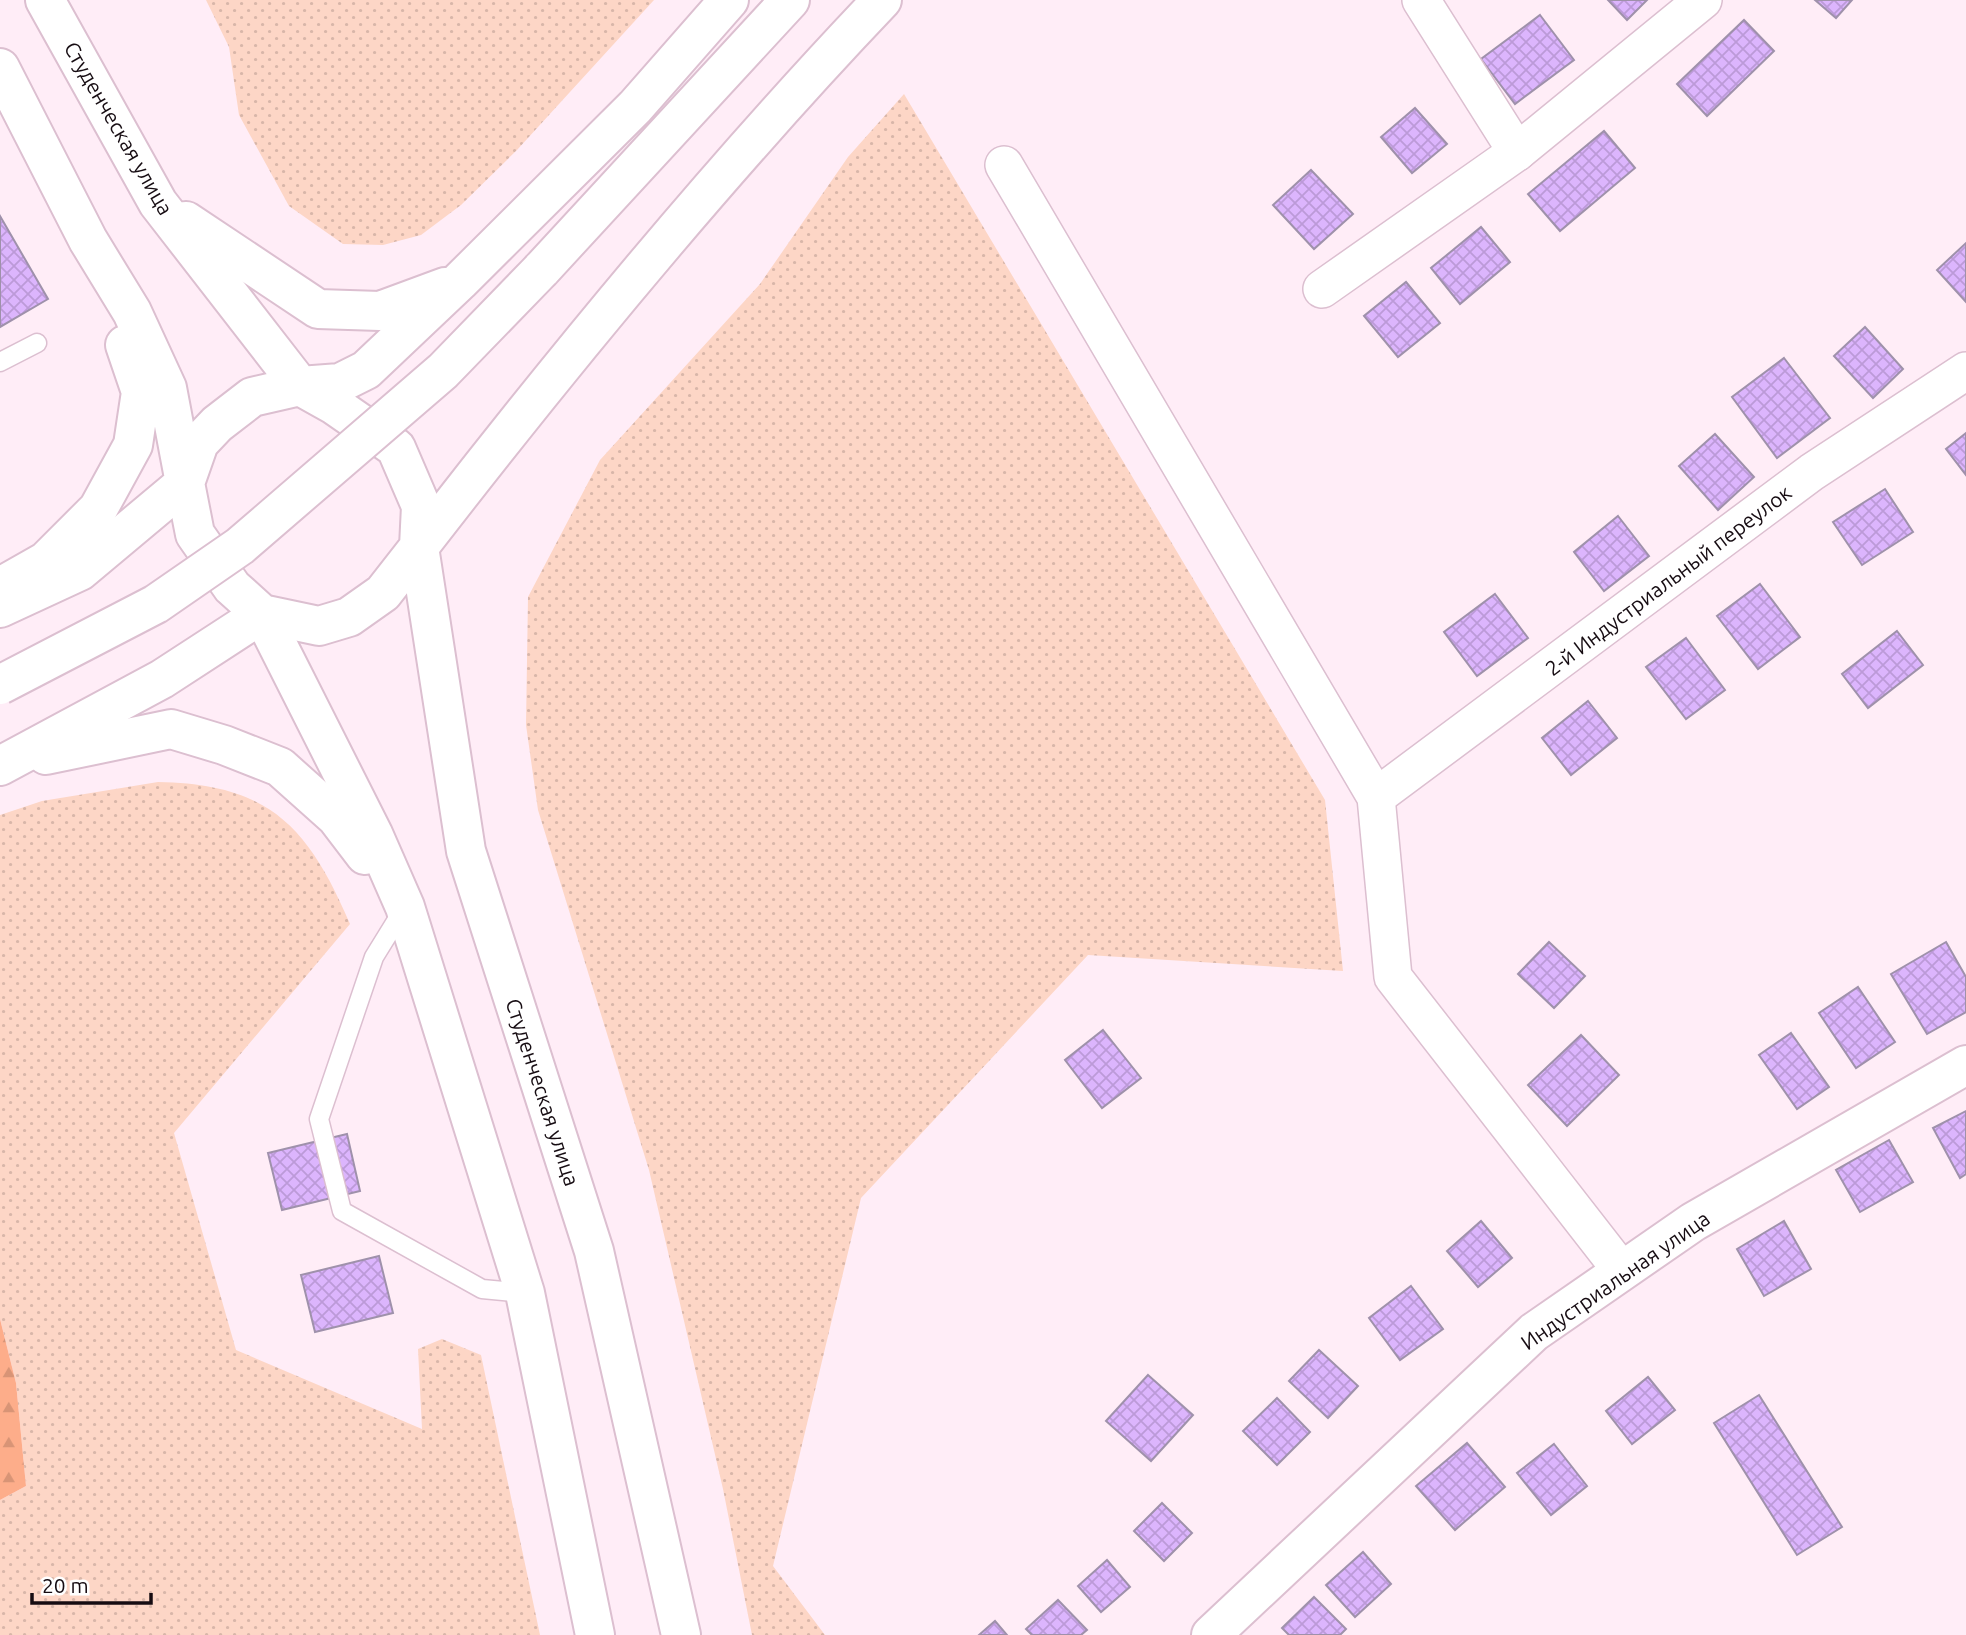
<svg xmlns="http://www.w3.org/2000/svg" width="1966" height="1635" font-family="Ubuntu,sans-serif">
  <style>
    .grass { fill: url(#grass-dots) }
    .forest { fill: url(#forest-firs) }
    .building { fill: url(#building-cross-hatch); stroke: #9f91ab; stroke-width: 2 }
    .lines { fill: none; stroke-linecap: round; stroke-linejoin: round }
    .lane-casing { stroke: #dcbfd0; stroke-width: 21 }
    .street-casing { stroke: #dcbfd0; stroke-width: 40 }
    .secondary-casing { stroke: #dcbfd0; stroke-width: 42 }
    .lane { stroke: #fff; stroke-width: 18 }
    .street { stroke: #fff; stroke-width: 37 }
    .secondary { stroke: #fff; stroke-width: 38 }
    .secondary-bridge-casing { stroke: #dcbfd0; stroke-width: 42; stroke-linecap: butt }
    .secondary-bridge { stroke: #fff; stroke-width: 38 }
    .labels { text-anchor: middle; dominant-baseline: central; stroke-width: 5; stroke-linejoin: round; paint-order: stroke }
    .street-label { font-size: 21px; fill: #160c12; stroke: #fff }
  </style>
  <defs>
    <pattern id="grass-dots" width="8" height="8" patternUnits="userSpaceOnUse" patternTransform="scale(1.75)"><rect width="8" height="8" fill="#fdd6c6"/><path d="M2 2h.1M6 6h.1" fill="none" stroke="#d8b6a9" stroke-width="1.8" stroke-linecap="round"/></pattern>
    <pattern id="forest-firs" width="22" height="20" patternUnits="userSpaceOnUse" patternTransform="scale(1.75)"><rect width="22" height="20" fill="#fdad8a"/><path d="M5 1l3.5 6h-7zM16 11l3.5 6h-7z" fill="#d89476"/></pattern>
    <pattern id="building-cross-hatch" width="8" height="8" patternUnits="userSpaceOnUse" patternTransform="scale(1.75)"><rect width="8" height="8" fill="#dcb5fd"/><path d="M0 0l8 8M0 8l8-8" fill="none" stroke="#bc9ad8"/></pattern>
  </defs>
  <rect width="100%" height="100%" fill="#ffedf7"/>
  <!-- grass -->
  <g class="grass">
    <path d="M206,0H654L517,150L461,205L421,235L383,245L343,244L289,206L239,115L229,47Z"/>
    <path d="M904,94L1325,800L1343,971L1088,955L861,1198L773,1566L825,1635H752L723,1489L649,1170L538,810L526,725L528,597L600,460L760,284L848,157Z"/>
    <path d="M158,782C269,784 308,826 350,924L174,1133L236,1350L422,1429L418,1349L442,1339L481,1355L540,1635H0V1500L26,1486L16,1383L0,1319V815L42,801Z"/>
  </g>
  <!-- forest -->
  <path class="forest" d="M0,1319L16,1383L26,1486L0,1500Z"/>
  <!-- building -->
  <g class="building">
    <path d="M1608,0H1647L1627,20Z"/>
    <path d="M1815,0H1852L1836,18Z"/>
    <path d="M1540,15L1574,60L1515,104L1481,59Z"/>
    <path d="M1744,20L1774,51L1707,116L1677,84Z"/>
    <path d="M1415,108L1447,144L1412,173L1381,137Z"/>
    <path d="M1604,131L1635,168L1560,231L1528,194Z"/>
    <path d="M1311,170L1353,214L1314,249L1273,205Z"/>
    <path d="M0,216L48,299L0,327Z"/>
    <path d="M1481,227L1510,262L1460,304L1431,268Z"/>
    <path d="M1966,243V302L1937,270Z"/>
    <path d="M1406,282L1440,323L1398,357L1364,316Z"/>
    <path d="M1865,327L1903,369L1873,398L1834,356Z"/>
    <path d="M1784,358L1830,418L1777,458L1732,397Z"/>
    <path d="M1966,433V475L1946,449Z"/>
    <path d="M1715,434L1754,477L1718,510L1679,466Z"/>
    <path d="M1885,489L1913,532L1862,565L1833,522Z"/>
    <path d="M1618,516L1649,556L1604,591L1574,552Z"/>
    <path d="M1760,584L1800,637L1758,669L1717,616Z"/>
    <path d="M1495,594L1528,638L1477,676L1444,632Z"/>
    <path d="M1897,631L1923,665L1868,708L1842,674Z"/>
    <path d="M1686,638L1725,690L1686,719L1646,667Z"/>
    <path d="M1588,701L1617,738L1571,775L1542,738Z"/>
    <path d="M1549,942L1585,976L1554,1008L1518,974Z"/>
    <path d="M1946,942L1966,977V1012L1927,1034L1891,974Z"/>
    <path d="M1858,987L1895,1042L1856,1068L1819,1013Z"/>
    <path d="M1103,1030L1141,1078L1102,1108L1065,1060Z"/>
    <path d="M1791,1033L1829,1087L1797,1109L1759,1055Z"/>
    <path d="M1581,1035L1619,1075L1567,1126L1528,1085Z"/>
    <path d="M1966,1111V1174L1960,1178L1933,1128Z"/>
    <path d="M347,1134L360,1191L282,1210L268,1153Z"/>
    <path d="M1889,1140L1913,1182L1860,1212L1836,1170Z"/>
    <path d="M1481,1221L1512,1258L1478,1287L1447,1251Z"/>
    <path d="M1784,1221L1811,1269L1764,1296L1737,1249Z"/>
    <path d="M379,1256L393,1313L315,1332L301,1275Z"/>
    <path d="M1411,1286L1443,1329L1400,1360L1369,1318Z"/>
    <path d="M1319,1350L1358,1386L1328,1418L1289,1381Z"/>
    <path d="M1148,1375L1193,1415L1151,1461L1106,1421Z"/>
    <path d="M1648,1377L1675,1410L1632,1444L1606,1411Z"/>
    <path d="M1759,1395L1842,1527L1797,1555L1714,1423Z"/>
    <path d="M1277,1398L1310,1432L1277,1465L1243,1431Z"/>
    <path d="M1467,1443L1505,1487L1455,1530L1416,1486Z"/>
    <path d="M1554,1444L1587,1486L1551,1515L1517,1473Z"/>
    <path d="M1162,1503L1192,1533L1164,1561L1134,1531Z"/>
    <path d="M1363,1552L1391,1584L1355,1617L1326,1585Z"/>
    <path d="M1107,1560L1130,1587L1101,1612L1078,1586Z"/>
    <path d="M1314,1597L1346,1629L1340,1635H1289L1282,1628Z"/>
    <path d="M1058,1600L1087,1630L1081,1635H1032L1026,1629Z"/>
    <path d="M995,1621L1007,1635H979Z"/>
  </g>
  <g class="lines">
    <!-- lane casing -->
    <g class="lane-casing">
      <g id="lane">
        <path d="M0,362L37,343"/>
        <path d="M403,910L374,957L319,1119L342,1211L482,1289L525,1293"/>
      </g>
    </g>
    <!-- street casing -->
    <g class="street-casing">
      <g id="street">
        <path d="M1421,0L1517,152"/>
        <path d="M1004,165L1376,797L1393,977L1622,1271"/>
        <path d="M1322,289L1517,152L1703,0"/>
        <path d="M1376,797L1812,472L1966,371"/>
      </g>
    </g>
    <!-- secondary casing -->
    <g class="secondary-casing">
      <g id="secondary">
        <path d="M45,0L158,203L300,386L340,383L366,370L460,281L635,107L729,0"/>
        <path d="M0,68L88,240L132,312L167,388L185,483L80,571L0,608"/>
        <path d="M186,221L318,309L380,311L445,287"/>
        <path d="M541,270L790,0"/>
        <path d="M300,386L334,405L396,448L421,506L419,547L383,593L349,617L319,626L262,614L232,587L195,534L185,483L199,443L217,424L252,397Z"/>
        <path d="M9,582L46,561L98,509L133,445L141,392L125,345"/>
        <path d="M46,755L171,729L224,745L280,767L336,817L365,855"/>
        <path d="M0,766L162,679L262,614L373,834L405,907L525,1293L595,1635"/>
        <path d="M681,1635L594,1251L466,851L419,547C565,358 717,173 882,0"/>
        <path d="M1211,1635L1534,1332L1693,1222L1966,1065"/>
      </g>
    </g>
    <!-- lane -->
    <use href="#lane" class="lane"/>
    <!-- street -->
    <use href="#street" class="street"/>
    <!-- secondary -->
    <use href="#secondary" class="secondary"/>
    <!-- secondary-bridge casing -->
    <g class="secondary-bridge-casing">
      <path id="secondary-bridge" d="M0,685L156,604L240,546L443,371L541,270"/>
    </g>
    <!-- secondary-bridge -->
    <use href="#secondary-bridge" class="secondary-bridge"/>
  </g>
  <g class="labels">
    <!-- street labels -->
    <g class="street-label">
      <text transform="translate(119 128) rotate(60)">Студенческая улица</text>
      <text transform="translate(1668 580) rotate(-37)">2-й Индустриальный переулок</text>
      <text transform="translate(543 1092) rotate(72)">Студенческая улица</text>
      <text transform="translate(1615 1280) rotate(-35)">Индустриальная улица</text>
    </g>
  </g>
  <!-- scale -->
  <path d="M32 1593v10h119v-10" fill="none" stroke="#160c12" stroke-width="3.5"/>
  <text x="42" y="1593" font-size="21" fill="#160c12" stroke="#ffffff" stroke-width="5" paint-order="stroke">20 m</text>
</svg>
